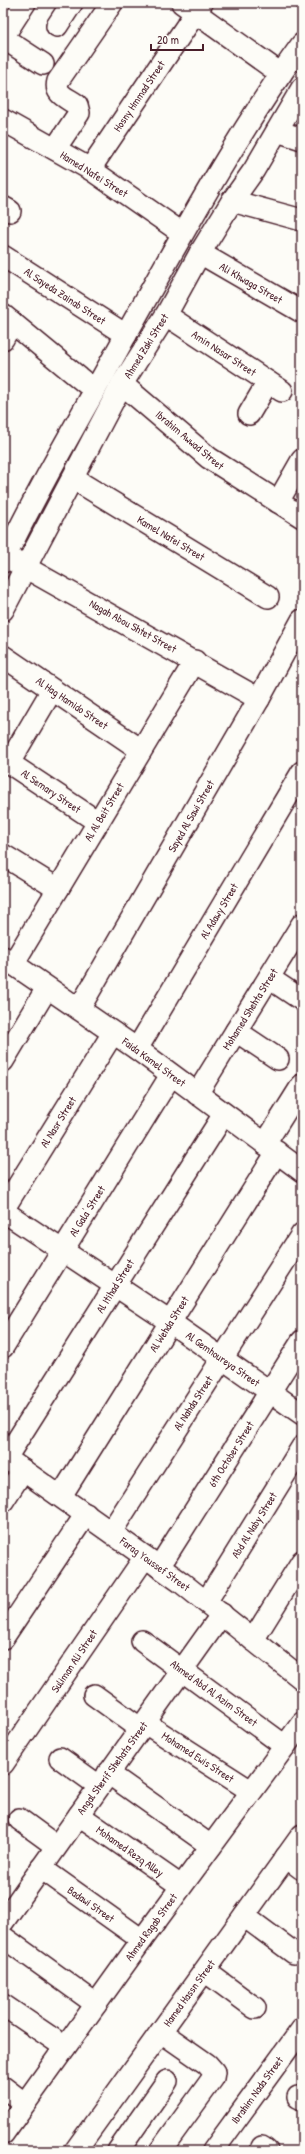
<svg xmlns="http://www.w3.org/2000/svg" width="305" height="2154" font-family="'Patrick Hand',sans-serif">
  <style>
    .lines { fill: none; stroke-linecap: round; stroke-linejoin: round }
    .minor-casing { stroke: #4a1f2b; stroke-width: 24 }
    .minor { stroke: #fdfcf7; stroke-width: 21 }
    .labels { text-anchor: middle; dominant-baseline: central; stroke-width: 3; stroke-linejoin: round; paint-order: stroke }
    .street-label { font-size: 11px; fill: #4a1f2b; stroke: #fdfcf7 }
  </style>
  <rect width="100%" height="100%" fill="#fdfcf7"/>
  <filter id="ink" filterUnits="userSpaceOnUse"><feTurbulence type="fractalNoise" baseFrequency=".025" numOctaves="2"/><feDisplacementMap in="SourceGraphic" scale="8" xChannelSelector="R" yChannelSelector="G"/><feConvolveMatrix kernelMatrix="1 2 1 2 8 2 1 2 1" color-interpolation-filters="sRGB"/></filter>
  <g filter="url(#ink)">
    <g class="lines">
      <!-- minor casing -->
      <g class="minor-casing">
        <g id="minor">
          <path d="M182,3L281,74"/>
          <path d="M57,26L72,3"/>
          <path d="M3,37L25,3"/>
          <path d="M3,38L43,64"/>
          <path d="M3,120L90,169L182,233"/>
          <path d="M277,131L302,139"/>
          <path d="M55,149L79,113L77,105C68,98 54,95 58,81L112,3"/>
          <path d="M90,169L202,3"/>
          <path d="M232,201L302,220"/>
          <path d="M3,207L10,211"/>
          <path d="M200,253L302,312"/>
          <path d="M3,256L126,335"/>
          <path d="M3,315L94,390"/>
          <path d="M166,315L282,391"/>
          <path d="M3,339L12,322"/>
          <path d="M122,384L209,458L302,517"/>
          <path d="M249,414L268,382"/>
          <path d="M74,479L268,597"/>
          <path d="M278,502L302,460"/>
          <path d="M14,561L259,699"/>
          <path d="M3,562C40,484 85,409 127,333C182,235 236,135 302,44"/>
          <path d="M3,610L122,384L166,315L200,253L232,201L254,170L302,88"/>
          <path d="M3,656L141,750"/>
          <path d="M3,759L98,822"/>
          <path d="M9,763L52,690"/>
          <path d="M3,855L58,889"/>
          <path d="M3,957L137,1049L302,1171"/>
          <path d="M13,964L195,661"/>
          <path d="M269,978L302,1000"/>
          <path d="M79,1009L259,699L302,620"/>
          <path d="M236,1031L278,1059"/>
          <path d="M137,1049L302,772"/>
          <path d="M3,1061L47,988"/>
          <path d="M197,1094L302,924"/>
          <path d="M265,1144L302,1085"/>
          <path d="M3,1210L113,1033"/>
          <path d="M3,1211L170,1322L302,1414"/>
          <path d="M3,1347L171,1075"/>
          <path d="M3,1456L182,1583L302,1679"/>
          <path d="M6,1458L224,1114"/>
          <path d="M61,1496L277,1152"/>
          <path d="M3,1501L23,1470"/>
          <path d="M111,1532L302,1234"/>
          <path d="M159,1567L302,1341"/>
          <path d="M206,1602L302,1447"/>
          <path d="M3,1638L86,1514"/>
          <path d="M253,1640L302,1561"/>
          <path d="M142,1641L285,1746"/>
          <path d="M94,1695L141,1729"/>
          <path d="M145,1723L251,1791"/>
          <path d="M60,1758L99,1786"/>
          <path d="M3,1764L145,1557"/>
          <path d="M108,1773L211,1846"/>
          <path d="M79,1815L181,1886"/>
          <path d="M19,1819L56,1846"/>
          <path d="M286,1857L302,1869"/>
          <path d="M41,1868L142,1940"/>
          <path d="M244,1916L294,1953"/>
          <path d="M3,1922L222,1614"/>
          <path d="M3,1937L96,2004"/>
          <path d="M205,1971L255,2008"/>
          <path d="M3,2005L65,2047"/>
          <path d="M3,2087L24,2103"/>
          <path d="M298,2097L302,2099"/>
          <path d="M3,2134L142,1940L302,1723"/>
          <path d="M262,2147L267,2151"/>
          <path d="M75,2151L302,1835"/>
          <path d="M118,2151L167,2081"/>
          <path d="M160,2151L213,2078L214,2072L207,2064L161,2032"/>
          <path d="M213,2151L302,2029"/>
        </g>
      </g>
      <!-- minor -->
      <use href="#minor" class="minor"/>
    </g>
  </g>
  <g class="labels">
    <!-- street labels -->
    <g class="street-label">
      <text transform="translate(139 96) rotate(-56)">Hosny Hmmad Street</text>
      <text transform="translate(94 174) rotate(32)">Hamed Nafei Street</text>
      <text transform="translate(251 283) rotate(30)">Ali Khwaga Street</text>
      <text transform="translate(65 296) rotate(33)">Al Sayeda Zainab Street</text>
      <text transform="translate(146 346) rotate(-58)">Ahmed Zaki Street</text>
      <text transform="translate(224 353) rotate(33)">Amin Nasar Street</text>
      <text transform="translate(190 440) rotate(40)">Ibrahim Awwad Street</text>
      <text transform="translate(171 538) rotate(31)">Kamel Nafei Street</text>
      <text transform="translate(133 626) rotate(29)">Nagah Abou Shtet Street</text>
      <text transform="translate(72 703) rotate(34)">Al Hag Hamido Street</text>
      <text transform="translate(51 791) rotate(34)">Al Semary Street</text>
      <text transform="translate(104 812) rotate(-59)">Al Al Beit Street</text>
      <text transform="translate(191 816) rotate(-60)">Sayed Al Sawi Street</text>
      <text transform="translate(219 911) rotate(-59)">Al Adawy Street</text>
      <text transform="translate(250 1009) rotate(-58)">Mohamed Shehta Street</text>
      <text transform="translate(154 1062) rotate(36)">Faida Kamel Street</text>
      <text transform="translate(58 1122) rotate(-58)">Al Nasr Street</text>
      <text transform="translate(87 1211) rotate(-58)">Al Gala' Street</text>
      <text transform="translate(115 1286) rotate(-58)">Al Itihad Street</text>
      <text transform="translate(169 1324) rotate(-58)">Al Wehda Street</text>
      <text transform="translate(223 1359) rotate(35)">Al Gemhoureya Street</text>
      <text transform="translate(193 1403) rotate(-57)">Al Nahda Street</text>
      <text transform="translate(231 1454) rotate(-58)">6th October Street</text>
      <text transform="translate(254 1525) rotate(-58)">Abd Al Naby Street</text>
      <text transform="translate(155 1564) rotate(36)">Farag Youssef Street</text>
      <text transform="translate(74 1661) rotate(-56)">Suliman Ali Street</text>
      <text transform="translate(214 1693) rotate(36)">Ahmed Abd Al Azim Street</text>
      <text transform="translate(198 1757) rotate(33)">Mohamed Ewis Street</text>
      <text transform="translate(112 1768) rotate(-54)">Angal Sherif Shehata Street</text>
      <text transform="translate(130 1851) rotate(35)">Mohamed Rezq Alley</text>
      <text transform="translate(91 1904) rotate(35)">Badawi Street</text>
      <text transform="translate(151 1927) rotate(-54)">Ahmed Ragab Street</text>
      <text transform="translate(189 1993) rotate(-54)">Hamed Hassn Street</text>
      <text transform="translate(257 2090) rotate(-54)">Ibrahim Nada Street</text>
    </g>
  </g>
  <!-- margin -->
  <rect width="305" height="2154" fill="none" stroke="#fdfcf7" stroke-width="16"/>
  <rect x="8" y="8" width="289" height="2138" fill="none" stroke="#4a1f2b" stroke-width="1.5" filter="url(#ink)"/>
  <!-- scale -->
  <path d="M151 44v6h52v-6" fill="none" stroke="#4a1f2b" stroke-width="2"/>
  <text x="157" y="44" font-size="12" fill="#4a1f2b" stroke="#fdfcf7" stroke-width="3" paint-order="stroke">20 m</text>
</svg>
